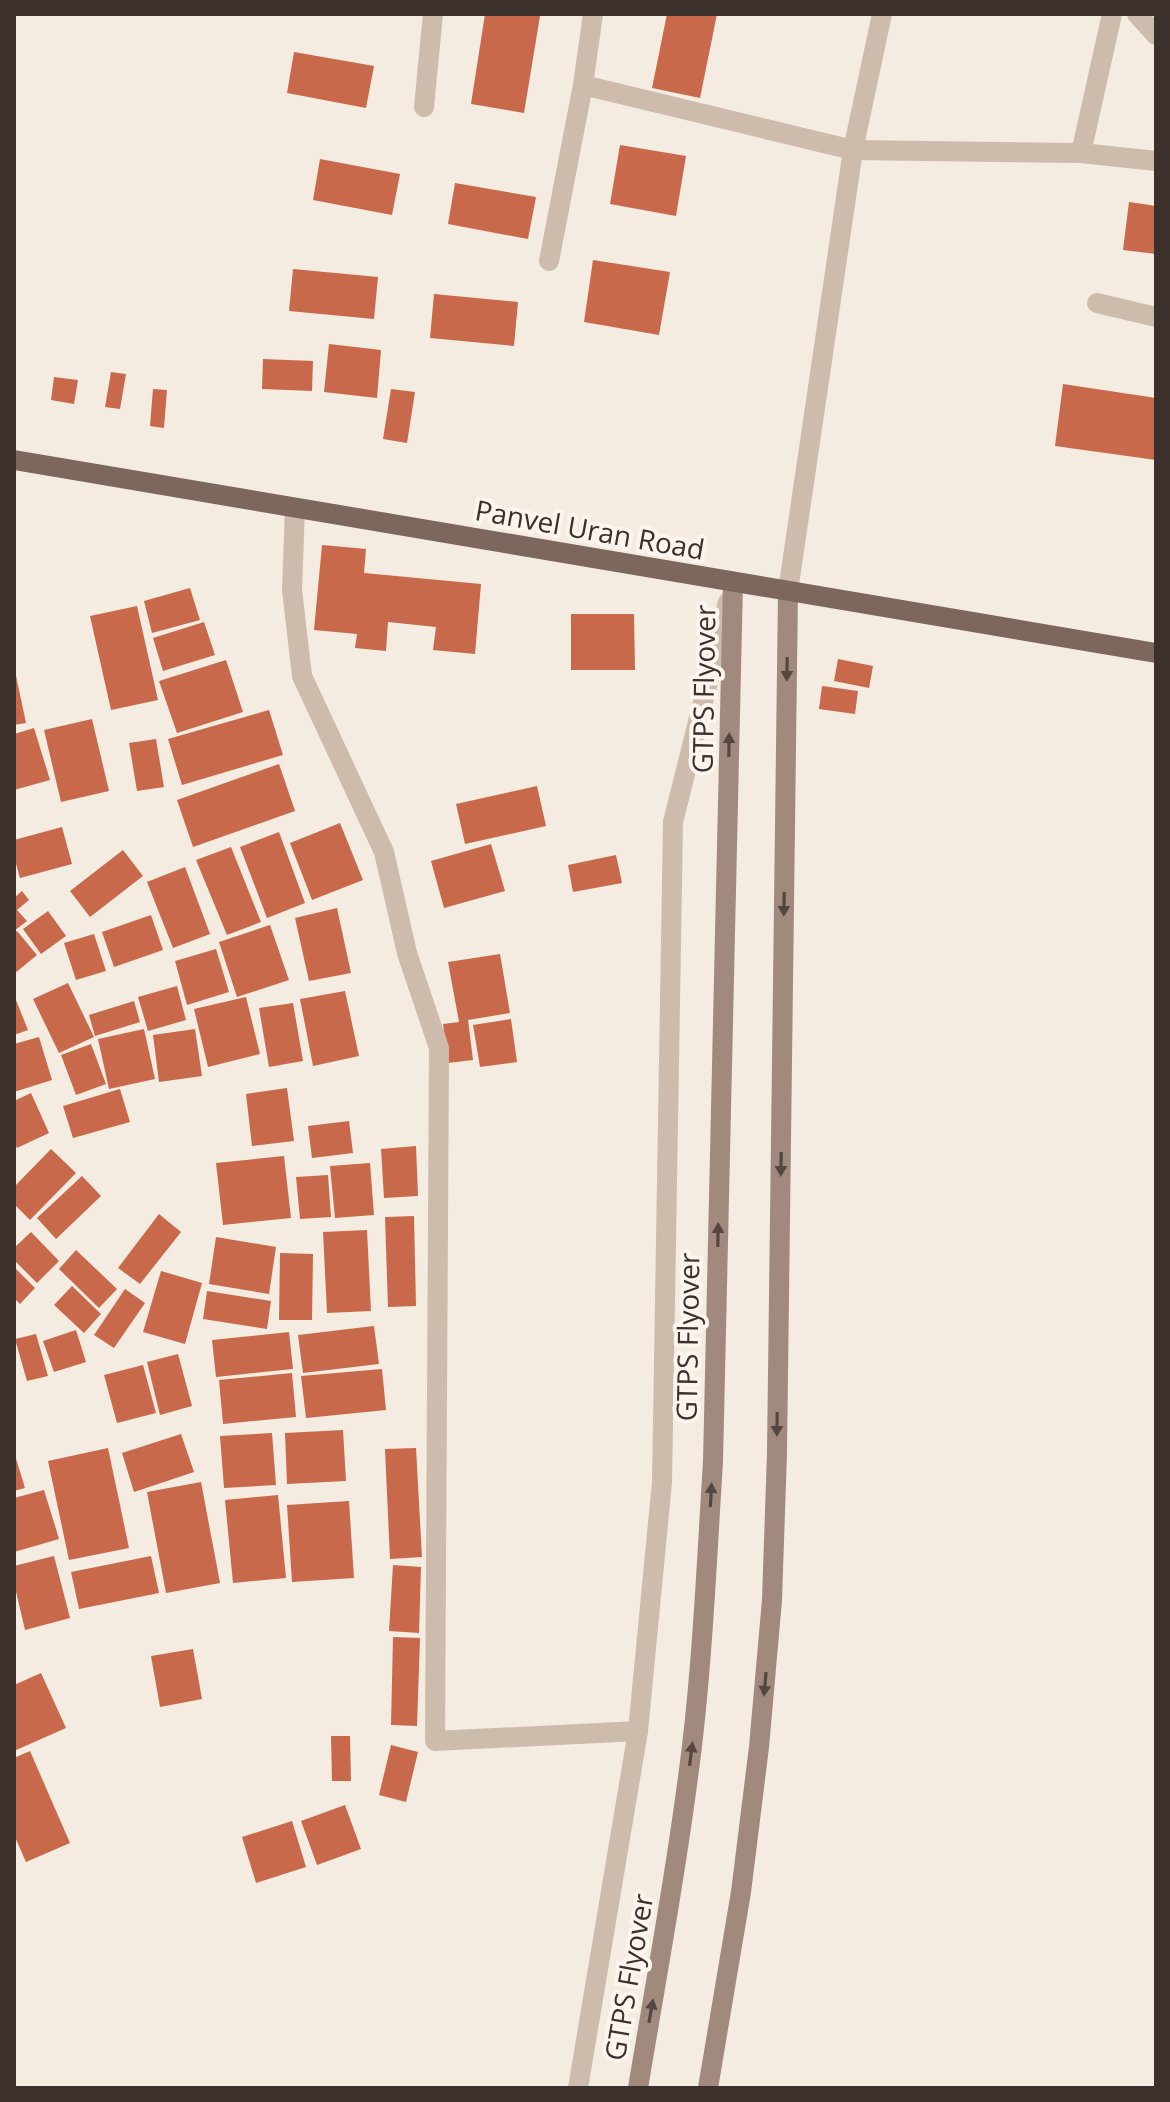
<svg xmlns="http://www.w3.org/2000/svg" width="1170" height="2102" font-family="'Open Sans',sans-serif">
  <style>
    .building { fill: #c8694b }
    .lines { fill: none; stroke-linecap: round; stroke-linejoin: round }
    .minor { stroke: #cdbbac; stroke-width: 20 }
    .secondary { stroke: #a18a7d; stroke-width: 20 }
    .primary { stroke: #7d675c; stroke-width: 20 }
    .oneway { fill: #544640 }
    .labels { text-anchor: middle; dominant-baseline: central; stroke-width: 8; stroke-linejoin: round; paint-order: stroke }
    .street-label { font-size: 28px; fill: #3b302b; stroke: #fbf5ee }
  </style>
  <rect width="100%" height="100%" fill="#f4ebe1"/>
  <!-- building -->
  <g class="building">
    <path d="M485,14L540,16L524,113L471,104Z"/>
    <path d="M667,14H717L700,98L652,88Z"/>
    <path d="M294,52L374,66L366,108L287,93Z"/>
    <path d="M620,145L686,156L676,216L610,204Z"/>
    <path d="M320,159L400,174L392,215L313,200Z"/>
    <path d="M455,183L536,197L528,239L448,224Z"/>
    <path d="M1129,202L1156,206V254L1123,250Z"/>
    <path d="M593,260L670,272L659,335L584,322Z"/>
    <path d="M293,269L378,277L374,319L289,311Z"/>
    <path d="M434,294L518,302L514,346L430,338Z"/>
    <path d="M329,344L381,350L377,398L324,392Z"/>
    <path d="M263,359L313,361L312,391L262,389Z"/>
    <path d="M111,372L126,374L120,409L105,407Z"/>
    <path d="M54,377L78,380L74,404L51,400Z"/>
    <path d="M1063,384L1156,398V460L1055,446Z"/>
    <path d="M153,389L167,390L164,428L150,426Z"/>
    <path d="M391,389L415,392L407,443L383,439Z"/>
    <path d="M322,545L366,549L364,573L481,584L475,654L433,650L436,627L388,622L386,651L355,648L357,634L314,630Z"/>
    <path d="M190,588L200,620L152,633L144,601Z"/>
    <path d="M137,606L158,700L111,710L90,616Z"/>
    <path d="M571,614H634L635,670H571Z"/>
    <path d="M204,622L215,655L163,671L153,638Z"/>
    <path d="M838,659L873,666L869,688L834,681Z"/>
    <path d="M226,660L243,712L177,733L159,681Z"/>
    <path d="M14,666L26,723L14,725Z"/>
    <path d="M822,686L858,691L855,714L819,709Z"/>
    <path d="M269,710L283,755L182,785L168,739Z"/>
    <path d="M92,719L109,791L61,802L44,730Z"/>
    <path d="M34,728L50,780L14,790V734Z"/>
    <path d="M156,739L164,787L137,791L129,743Z"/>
    <path d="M279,764L295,811L193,847L177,800Z"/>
    <path d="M537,786L546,826L465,844L456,804Z"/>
    <path d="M340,823L363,880L312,900L290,843Z"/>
    <path d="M62,827L72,864L20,878L14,857V840Z"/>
    <path d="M279,832L305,903L267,918L240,847Z"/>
    <path d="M491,844L505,891L444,908L431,861Z"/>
    <path d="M231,847L261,922L227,935L196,860Z"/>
    <path d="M123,850L143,876L90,917L70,891Z"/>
    <path d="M616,855L622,883L573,892L568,865Z"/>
    <path d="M185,867L210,934L173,948L147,882Z"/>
    <path d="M22,891L29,900L17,910L27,921L14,931V898Z"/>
    <path d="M337,908L351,973L309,981L295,918Z"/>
    <path d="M48,911L66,936L41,954L23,929Z"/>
    <path d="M151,915L163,950L114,967L102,932Z"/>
    <path d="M270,925L289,980L237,997L219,942Z"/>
    <path d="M17,931L37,955L14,974V933Z"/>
    <path d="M94,934L106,971L76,980L64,943Z"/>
    <path d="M216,949L229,992L187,1005L175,961Z"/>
    <path d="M500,954L510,1013L468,1020L473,1060L448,1063L443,1024L459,1022L448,962Z"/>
    <path d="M68,983L94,1037L59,1053L33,999Z"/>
    <path d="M177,986L186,1020L148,1031L138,997Z"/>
    <path d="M345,991L359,1056L313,1066L300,999Z"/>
    <path d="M14,995L28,1030L14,1035Z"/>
    <path d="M246,997L260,1054L208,1067L194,1009Z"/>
    <path d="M134,1001L140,1022L95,1036L89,1015Z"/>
    <path d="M293,1003L303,1061L269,1067L259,1008Z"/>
    <path d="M511,1019L517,1062L480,1067L473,1025Z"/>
    <path d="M144,1029L155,1079L109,1089L98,1039Z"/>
    <path d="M195,1029L202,1076L159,1082L153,1035Z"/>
    <path d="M39,1037L52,1080L14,1092V1044Z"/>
    <path d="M91,1044L106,1084L76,1095L61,1055Z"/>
    <path d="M287,1088L294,1141L252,1146L246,1094Z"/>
    <path d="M120,1089L130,1122L73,1138L63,1106Z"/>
    <path d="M31,1093L49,1133L17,1148L14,1142V1101Z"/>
    <path d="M349,1121L353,1153L312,1158L308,1126Z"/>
    <path d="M416,1146L418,1196L384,1198L381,1149Z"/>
    <path d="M51,1149L76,1173L30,1220L14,1204V1187Z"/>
    <path d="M284,1156L291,1218L223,1225L216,1163Z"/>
    <path d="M370,1163L374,1215L335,1218L330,1166Z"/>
    <path d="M328,1175L331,1217L300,1219L296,1177Z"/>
    <path d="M82,1176L101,1196L56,1239L37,1218Z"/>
    <path d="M159,1214L181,1232L140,1284L118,1268Z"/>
    <path d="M414,1216L416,1306L388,1307L385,1217Z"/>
    <path d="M367,1230L371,1311L327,1313L323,1232Z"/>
    <path d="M31,1232L59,1261L37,1283L14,1260V1248Z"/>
    <path d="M216,1237L276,1247L269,1294L209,1284Z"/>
    <path d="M76,1250L117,1289L99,1308L59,1269Z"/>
    <path d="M280,1253L313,1254L312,1320H279Z"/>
    <path d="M14,1267L35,1288L20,1304L14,1298Z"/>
    <path d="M161,1271L202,1283L185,1344L143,1332Z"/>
    <path d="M72,1286L101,1314L84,1333L54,1305Z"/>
    <path d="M125,1289L145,1303L114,1348L94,1335Z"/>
    <path d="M207,1291L271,1301L267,1329L203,1319Z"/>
    <path d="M374,1326L379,1364L303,1373L298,1335Z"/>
    <path d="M76,1330L86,1362L54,1372L43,1341Z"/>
    <path d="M289,1332L293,1369L216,1377L212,1340Z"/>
    <path d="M36,1334L48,1376L27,1381L15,1339Z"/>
    <path d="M178,1354L192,1406L160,1415L147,1362Z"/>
    <path d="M143,1365L156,1413L117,1423L104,1375Z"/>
    <path d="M382,1369L386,1410L306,1418L301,1376Z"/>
    <path d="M292,1373L296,1417L223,1424L219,1380Z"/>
    <path d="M343,1430L346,1481L287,1484L285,1433Z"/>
    <path d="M272,1433L276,1485L224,1488L220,1436Z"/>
    <path d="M181,1434L194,1472L134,1492L122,1453Z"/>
    <path d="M108,1448L129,1548L69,1560L48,1461Z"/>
    <path d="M416,1448L422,1557L390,1559L385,1449Z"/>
    <path d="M14,1452L25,1488L14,1491Z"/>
    <path d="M201,1482L220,1583L166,1593L147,1492Z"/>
    <path d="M44,1490L59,1539L14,1552V1498Z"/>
    <path d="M278,1495L286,1578L233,1583L225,1500Z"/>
    <path d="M349,1501L354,1578L292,1582L287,1505Z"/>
    <path d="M54,1556L70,1618L25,1630L14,1583V1566Z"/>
    <path d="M151,1556L159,1593L79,1609L71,1572Z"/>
    <path d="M393,1565L421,1567L419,1633L389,1631Z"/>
    <path d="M393,1637L420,1638L417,1726L391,1725Z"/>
    <path d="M193,1649L202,1699L160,1707L151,1656Z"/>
    <path d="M41,1673L66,1728L14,1751V1685Z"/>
    <path d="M331,1736H350L351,1781H332Z"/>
    <path d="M391,1745L418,1752L406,1802L379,1795Z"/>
    <path d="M30,1751L70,1843L26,1862L14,1835V1758Z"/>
    <path d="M345,1805L361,1849L317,1865L301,1821Z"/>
    <path d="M292,1821L306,1867L256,1883L242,1837Z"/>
  </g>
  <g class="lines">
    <!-- minor -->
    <g class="minor">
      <path d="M593,14L583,85L853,150L1081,153L1156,161"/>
      <path d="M1137,14L1156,35"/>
      <path d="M424,107L433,14"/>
      <path d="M1081,153L1112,14"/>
      <path d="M549,261L583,85"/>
      <path d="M1097,303L1156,317"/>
      <path d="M295,508L292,590L302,676L384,852L407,953L439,1048L435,1741L638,1731L662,1482L673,822L728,602"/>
      <path d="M788,591L853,150L882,14"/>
      <path d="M578,2088L638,1731"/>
    </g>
    <!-- secondary -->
    <g class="secondary">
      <path d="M638,2088C657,1974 678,1861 692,1746C703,1652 707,1556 713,1462L733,582"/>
      <path d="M708,2088L741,1892L759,1747L772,1600L777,1453L788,591"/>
    </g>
    <!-- primary -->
    <path class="primary" d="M14,460L1156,653"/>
  </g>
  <!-- one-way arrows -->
  <defs><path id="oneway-solid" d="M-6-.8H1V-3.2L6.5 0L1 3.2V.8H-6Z" transform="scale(2)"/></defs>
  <g class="oneway">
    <use href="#oneway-solid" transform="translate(787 669) rotate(91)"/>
    <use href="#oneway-solid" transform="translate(729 745) rotate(-89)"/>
    <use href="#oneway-solid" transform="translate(784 904) rotate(91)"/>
    <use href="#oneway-solid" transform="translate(781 1164) rotate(91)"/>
    <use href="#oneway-solid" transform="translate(718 1235) rotate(-89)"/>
    <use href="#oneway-solid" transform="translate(777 1424) rotate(91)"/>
    <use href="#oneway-solid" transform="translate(711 1495) rotate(-87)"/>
    <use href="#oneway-solid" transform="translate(765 1684) rotate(95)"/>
    <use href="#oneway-solid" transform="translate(691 1754) rotate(-83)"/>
    <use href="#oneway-solid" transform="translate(651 2011) rotate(-80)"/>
  </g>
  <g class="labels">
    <!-- street labels -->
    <g class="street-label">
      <text transform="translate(590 529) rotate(10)">Panvel Uran Road</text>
      <text transform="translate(703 689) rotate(-89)">GTPS Flyover</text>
      <text transform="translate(687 1337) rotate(-89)">GTPS Flyover</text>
      <text transform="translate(628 1977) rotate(-80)">GTPS Flyover</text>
    </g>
  </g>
  <!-- border -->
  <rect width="1170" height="2102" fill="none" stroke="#3b302b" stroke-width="32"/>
</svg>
